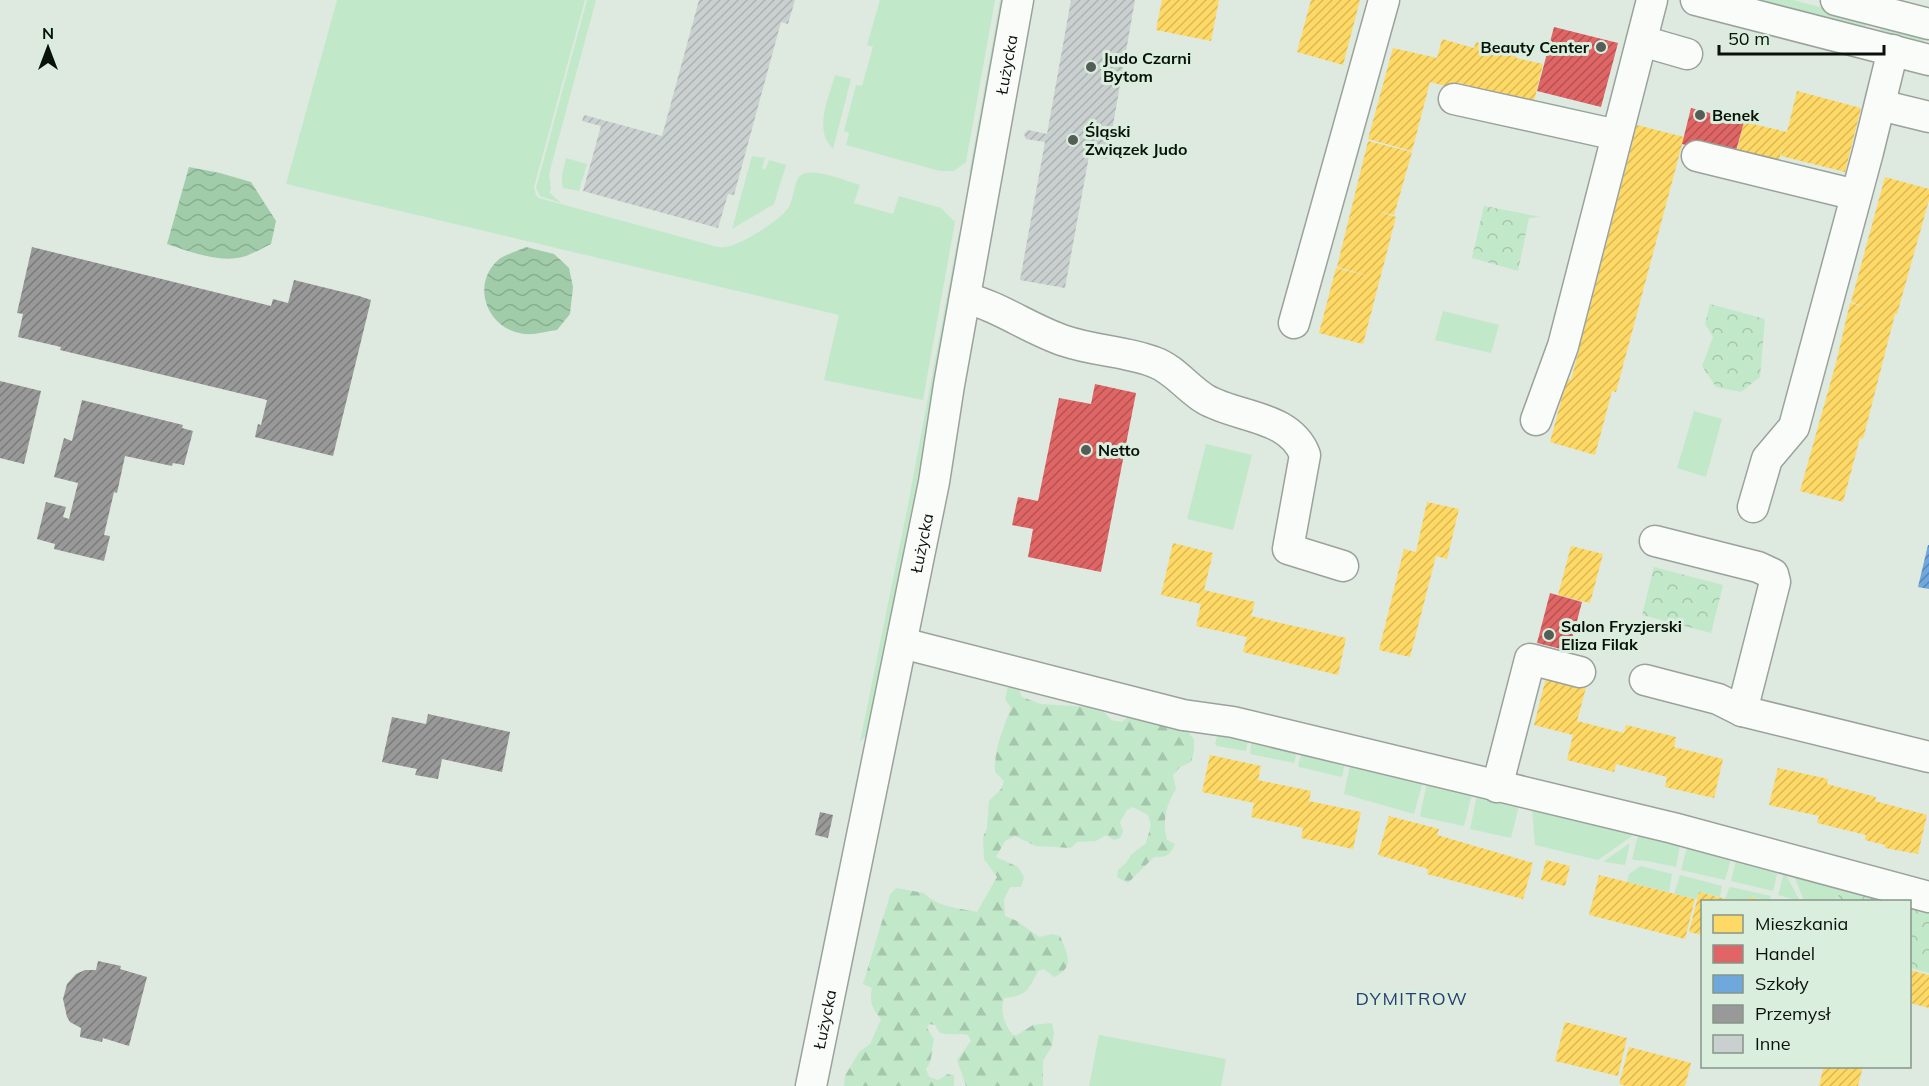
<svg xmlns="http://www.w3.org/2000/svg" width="1929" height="1086" font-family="Mulish,sans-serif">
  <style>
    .green { fill: #c2e8ca }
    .forest { fill: url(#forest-firs) }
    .park { fill: url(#park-crowns) }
    .water { fill: url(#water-waves) }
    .homes { fill: url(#homes-hatch) }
    .shops { fill: url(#shops-hatch) }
    .schools { fill: url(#schools-hatch) }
    .industry { fill: url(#industry-hatch) }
    .building { fill: url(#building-hatch) }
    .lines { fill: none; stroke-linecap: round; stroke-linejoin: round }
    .minor-casing { stroke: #9aa29b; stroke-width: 33 }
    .minor { stroke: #fafcfa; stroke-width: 30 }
    .poi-dot { fill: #545d56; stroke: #d9eedd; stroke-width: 2 }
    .labels { text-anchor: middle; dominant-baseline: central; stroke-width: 6; stroke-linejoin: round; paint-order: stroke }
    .poi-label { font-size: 16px; font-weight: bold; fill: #0a110b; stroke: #d9eedd; text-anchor: start }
    .street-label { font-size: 16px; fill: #0a110b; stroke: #d9eedd }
    .neighbourhood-label { font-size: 18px; letter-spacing: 1.5px; fill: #2e3a74; stroke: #d9eedd }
  </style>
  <defs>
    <pattern id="forest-firs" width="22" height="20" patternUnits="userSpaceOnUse" patternTransform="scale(1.5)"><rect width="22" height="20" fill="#c2e8ca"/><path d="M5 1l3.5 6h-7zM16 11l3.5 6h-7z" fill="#a5c6ac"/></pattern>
    <pattern id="park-crowns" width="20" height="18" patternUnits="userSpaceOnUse" patternTransform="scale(1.5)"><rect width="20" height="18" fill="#c2e8ca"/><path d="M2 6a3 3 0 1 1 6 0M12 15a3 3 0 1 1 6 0" fill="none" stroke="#a5c6ac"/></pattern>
    <pattern id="water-waves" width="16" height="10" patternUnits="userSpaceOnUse" patternTransform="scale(1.5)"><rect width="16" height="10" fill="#a0cca9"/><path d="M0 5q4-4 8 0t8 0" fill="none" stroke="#88ae90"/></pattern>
    <pattern id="homes-hatch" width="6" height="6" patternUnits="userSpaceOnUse" patternTransform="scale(1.5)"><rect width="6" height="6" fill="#ffd966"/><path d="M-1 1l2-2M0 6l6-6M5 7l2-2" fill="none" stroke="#d9b957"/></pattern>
    <pattern id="shops-hatch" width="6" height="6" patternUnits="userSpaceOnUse" patternTransform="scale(1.5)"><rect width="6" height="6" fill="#e06666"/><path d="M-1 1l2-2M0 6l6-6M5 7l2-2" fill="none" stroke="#b45352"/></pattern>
    <pattern id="schools-hatch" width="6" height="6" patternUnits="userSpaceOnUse" patternTransform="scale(1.5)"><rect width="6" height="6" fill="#6fa8dc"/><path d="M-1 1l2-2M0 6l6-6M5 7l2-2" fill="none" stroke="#5987b1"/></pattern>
    <pattern id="industry-hatch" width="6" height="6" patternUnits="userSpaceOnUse" patternTransform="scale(1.5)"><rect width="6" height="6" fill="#999"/><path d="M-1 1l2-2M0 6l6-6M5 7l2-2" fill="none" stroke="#7b7b7b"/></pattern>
    <pattern id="building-hatch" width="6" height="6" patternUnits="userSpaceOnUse" patternTransform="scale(1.5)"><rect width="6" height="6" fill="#cad0d0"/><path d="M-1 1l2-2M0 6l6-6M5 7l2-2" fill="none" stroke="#acb2b1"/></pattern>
  </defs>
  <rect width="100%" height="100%" fill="#dee9e0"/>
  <!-- green -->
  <g class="green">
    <path d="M337,0H585L534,187L536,195L539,198L707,244C713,246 719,248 725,247C739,246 785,218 790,205C794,196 794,180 801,175C814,167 845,181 860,185L854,203L893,214L899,196L941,208L955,222L923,400L824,380L839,315L286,184Z"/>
    <path d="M587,0H596L549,174L551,190L549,192L561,203L540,196L536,188Z"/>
    <path d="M880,0H995L966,162L954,171H940L846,145L849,133L844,131L856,85L862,86L873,47L867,45Z"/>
    <path d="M1000,0H1004L973,168L969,174Z"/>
    <path d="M1730,0H1793L1868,20L1862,35Z"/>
    <path d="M1883,23L1924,35V45L1878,37Z"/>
    <path d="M835,75L851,79L833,149C813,129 829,98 835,75Z"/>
    <path d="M752,156L765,158L762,168L765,170L769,160L786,165L774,204L732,229Z"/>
    <path d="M566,158L587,164L579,191L563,188C560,177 564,168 566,158Z"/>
    <path d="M959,231L960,243L940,366L867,734L860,742L908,505Z"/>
    <path d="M1443,311L1499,325L1491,353L1435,340Z"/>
    <path d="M1694,411L1722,419L1706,477L1677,468Z"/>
    <path d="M1206,444L1252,455L1233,530L1187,519Z"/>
    <path d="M1218,733L1249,736L1246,751L1217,746L1215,744Z"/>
    <path d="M1252,737L1298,747L1294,763L1250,754Z"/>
    <path d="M1303,749L1346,759L1342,777L1299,767L1298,765Z"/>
    <path d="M1351,760L1424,777L1414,814L1344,794Z"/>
    <path d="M1428,779L1473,790L1464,826L1421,817L1420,815Z"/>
    <path d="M1478,791L1520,802L1511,838L1470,829Z"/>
    <path d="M1532,809L1632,834V836L1598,860L1535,845Z"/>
    <path d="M1642,835L1680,845L1676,867L1647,861L1634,860L1632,859L1638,836Z"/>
    <path d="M1630,843L1625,865L1605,862L1604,861Z"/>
    <path d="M1687,847L1731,859L1725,880L1681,870Z"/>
    <path d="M1736,860L1778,870L1773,891L1731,881Z"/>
    <path d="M1641,866L1672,874L1669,892L1627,882L1629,874Z"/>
    <path d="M1784,873H1785L1800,901L1778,895Z"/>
    <path d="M1793,873L1846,886L1837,895L1836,901H1804Z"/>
    <path d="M1680,875L1722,886L1720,897L1699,892L1697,899L1674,894Z"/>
    <path d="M1731,887L1771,896L1770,901L1750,897L1749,901L1725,899L1729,888Z"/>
    <path d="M1099,1035L1226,1059L1221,1086H1089Z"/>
  </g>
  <!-- forest -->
  <path class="forest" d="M1008,686L1019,690L1022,697L1041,704L1088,707L1105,713L1111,720L1122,722L1130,715L1186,730L1194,739V751L1191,762L1180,767L1173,775L1176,789C1166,805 1162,821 1167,840L1175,844C1170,855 1166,858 1154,857L1128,883L1117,877L1118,870L1126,863L1131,855L1146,843L1151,825L1148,815L1133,807L1127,810L1120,822L1123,832L1120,838L1114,840L1106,835L1096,841L1077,842L1071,848L1036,846L1015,836L1005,841L996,857L1018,867L1024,877L1021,887H1010L1004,900L1005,916L1017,921L1039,937L1053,934L1060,936C1067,953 1076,967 1054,977L1044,969L1038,971C1028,990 1027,996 1004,998C1000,1011 1004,1025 1013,1035H1017L1033,1025L1052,1023L1054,1033L1052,1046L1043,1061V1086H966L957,1060L971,1041L968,1035C959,1032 951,1037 939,1032L935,1025L929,1024L927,1028L934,1039C931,1050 933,1061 926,1069L929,1077L938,1080L948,1074L954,1076V1086H844L845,1076L859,1052L870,1044L881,1019C872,1008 869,1002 872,988L863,984L890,895L896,888L924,893C936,907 959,908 977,912L997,877L984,859L983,837L987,828L989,801L1001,789L1004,781L995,772C994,749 1003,729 1011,708L1005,699Z"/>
  <!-- park -->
  <g class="park">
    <path d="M1484,206L1541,217L1529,218L1518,271L1472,258Z"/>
    <path d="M1710,304L1765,319L1760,377L1741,392L1716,387L1702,366L1713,337L1705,324Z"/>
    <path d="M1654,567L1723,585L1711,633L1642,615Z"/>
    <path d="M1845,886L1906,902H1836L1838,895Z"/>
    <path d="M1910,902L1929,908V973L1910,968Z"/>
  </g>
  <!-- water -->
  <g class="water">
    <path d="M189,167L220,173L251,182L276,221L271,244C263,248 254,253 246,256C220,264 192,252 167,244Z"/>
    <path d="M526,247L554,254L569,268L573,287L570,314L557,330C547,331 535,335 525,334C489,331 470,287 497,261C503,255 518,251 526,247Z"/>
  </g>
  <!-- homes -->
  <g class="homes">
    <path d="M1162,0H1219L1211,41L1156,30Z"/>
    <path d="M1311,0H1360L1343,65L1297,52Z"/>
    <path d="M1442,39L1474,48L1476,42L1517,53L1516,58L1543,64L1532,109L1512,97L1458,83L1457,89L1430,82L1412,151L1368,139L1393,48L1437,58Z"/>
    <path d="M1797,91L1861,108L1845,172L1781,156L1782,148L1777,169L1735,158L1744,122L1787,132Z"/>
    <path d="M1637,125L1684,137L1616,392L1612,391L1595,455L1550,442L1567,379L1571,380Z"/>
    <path d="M1368,141L1412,152L1394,215L1377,211L1396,217L1363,344L1319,333L1336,268L1372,277L1337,267Z"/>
    <path d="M1885,177L1929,189V200L1897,314H1895L1863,439L1860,438L1843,502L1800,491L1836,363L1850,303L1866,307L1851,302Z"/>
    <path d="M1427,502L1459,509L1447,559L1436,556L1410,657L1379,650L1404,549L1416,552Z"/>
    <path d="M1173,543L1213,553L1204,590L1255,602L1251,616L1346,638L1338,675L1243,652L1247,637L1196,626L1201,604L1161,595Z"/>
    <path d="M1571,546L1603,554L1590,603L1558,595Z"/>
    <path d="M1547,674L1587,684L1577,721L1624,733L1626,725L1676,737L1674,747L1723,759L1714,798L1665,787L1667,777L1616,764L1614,772L1567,760L1573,735L1534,725Z"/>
    <path d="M1210,755L1261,766L1258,780L1311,791L1309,801L1361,812L1353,849L1301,838L1303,828L1251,817L1254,803L1202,792Z"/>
    <path d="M1778,768L1828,779L1827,784L1876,797L1875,801L1927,815L1918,854L1885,848V845L1865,840L1866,835L1817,823L1819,816L1769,805Z"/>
    <path d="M1389,816L1439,829L1437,835L1533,863L1523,899L1427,874L1428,869L1378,855Z"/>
    <path d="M1546,860L1570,866L1565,886L1541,880Z"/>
    <path d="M1599,875L1695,899L1685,939L1589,915Z"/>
    <path d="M1699,892L1733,901L1702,902V935L1689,932Z"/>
    <path d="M1750,897L1763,901V902H1749Z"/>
    <path d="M1910,970L1929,975V1008L1910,1003Z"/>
    <path d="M1565,1022L1627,1038L1618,1076L1555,1061Z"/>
    <path d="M1629,1047L1691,1063L1685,1086H1626L1619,1084Z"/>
    <path d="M1824,1066H1863L1858,1086H1819Z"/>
  </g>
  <!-- shops -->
  <g class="shops">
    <path d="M1554,27L1618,43L1601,107L1537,91Z"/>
    <path d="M1691,108L1744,122L1734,158L1682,144Z"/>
    <path d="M1095,384L1136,393L1101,572L1028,557L1033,529L1012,525L1018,497L1038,501L1059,398L1091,404Z"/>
    <path d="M1550,593L1582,602L1569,651L1537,643Z"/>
  </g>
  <!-- schools -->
  <path class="schools" d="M1928,545H1929V589L1918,587Z"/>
  <!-- industry -->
  <g class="industry">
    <path d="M32,247L271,306L273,299L288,303L294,280L359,296L371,300L333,456L255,437L258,424L261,425L267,400L60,350L61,347L18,337L23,314L17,313Z"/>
    <path d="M0,381L41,391L24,464L0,458Z"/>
    <path d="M82,400L183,425L182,428L193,431L184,465L173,463L172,466L125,456L117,493L114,492L104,535L110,536L104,561L54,549L55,544L37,539L46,502L66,507L63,517L69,519L78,483L54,477L64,438L72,441Z"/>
    <path d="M428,714L510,732L502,772L442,759L438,779L415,775L417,769L382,762L392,717L426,724Z"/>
    <path d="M820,812L833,815L828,838L815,835Z"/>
    <path d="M98,961L121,966L120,969L147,977L129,1046L103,1038L102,1042L80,1037L81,1028L70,1022L67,1017L63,999L67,984L76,974L85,970H96Z"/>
  </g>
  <!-- building -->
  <g class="building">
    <path d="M699,0H795L788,24L781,22L734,195L728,194L718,228L583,191L601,126L582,121L584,115L662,136Z"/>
    <path d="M1071,0H1135L1107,159L1089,156L1065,288L1020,280L1045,142L1026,139L1024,134L1028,130L1047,134Z"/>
  </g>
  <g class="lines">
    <!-- minor casing -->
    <g class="minor-casing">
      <g id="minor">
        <path d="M1696,0L1929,60"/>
        <path d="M1836,0L1929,24"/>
        <path d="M1642,41L1687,54"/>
        <path d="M1454,99L1617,135"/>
        <path d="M1880,105L1929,117"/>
        <path d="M1697,156L1856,195"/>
        <path d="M965,298C999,306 1031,330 1065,341C1094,351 1125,351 1154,362C1174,369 1187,388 1205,399C1237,418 1290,415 1305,455L1288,549L1343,566"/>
        <path d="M1294,323L1384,0"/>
        <path d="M1536,420L1563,346L1652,0"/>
        <path d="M1753,507L1767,459L1794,427L1868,152L1893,50"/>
        <path d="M1655,541L1758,567L1773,574L1775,582L1742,711"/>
        <path d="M902,643L1183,715L1233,722L1673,828L1929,897"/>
        <path d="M1645,680L1718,699L1742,711L1929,757"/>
        <path d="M1497,787L1530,659L1580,672"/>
        <path id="s1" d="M811,1086L934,482L949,385L1018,0"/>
      </g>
    </g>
    <!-- minor -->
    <use href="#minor" class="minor"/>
  </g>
  <!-- markers -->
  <g class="poi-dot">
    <circle cx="1601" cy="47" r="6"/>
    <circle cx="1091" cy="67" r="6"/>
    <circle cx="1700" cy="115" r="6"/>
    <circle cx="1073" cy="140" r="6"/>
    <circle cx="1086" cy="450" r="6"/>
    <circle cx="1549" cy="635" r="6"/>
  </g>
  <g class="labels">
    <!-- poi labels -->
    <g class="poi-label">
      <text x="1589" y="47" text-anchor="end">Beauty Center</text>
      <text x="1103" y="58">Judo Czarni<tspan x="1103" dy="18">Bytom</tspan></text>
      <text x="1712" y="115">Benek</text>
      <text x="1085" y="131">Śląski<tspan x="1085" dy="18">Związek Judo</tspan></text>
      <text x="1098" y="450">Netto</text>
      <text x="1561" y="626">Salon Fryzjerski<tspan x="1561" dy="18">Eliza Filak</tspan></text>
    </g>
    <!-- street labels -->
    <g class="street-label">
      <text stroke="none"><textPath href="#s1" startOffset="1040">Łużycka</textPath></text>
      <text stroke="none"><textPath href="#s1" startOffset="554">Łużycka</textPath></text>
      <text stroke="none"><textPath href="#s1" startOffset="68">Łużycka</textPath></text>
    </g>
    <!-- neighbourhood labels -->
    <g class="neighbourhood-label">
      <text x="1412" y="998">DYMITROW</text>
    </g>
  </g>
  <!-- legend -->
  <rect x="1701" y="900" width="210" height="168" fill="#d9eedd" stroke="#869689" stroke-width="1.5"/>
  <rect x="1713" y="915" width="30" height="18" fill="#ffd966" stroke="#869689" stroke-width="1.5"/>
  <text x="1755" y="930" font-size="18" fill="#0a110b">Mieszkania</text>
  <rect x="1713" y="945" width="30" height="18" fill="#e06666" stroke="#869689" stroke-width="1.5"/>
  <text x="1755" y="960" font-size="18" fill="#0a110b">Handel</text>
  <rect x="1713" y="975" width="30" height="18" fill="#6fa8dc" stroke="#869689" stroke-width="1.5"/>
  <text x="1755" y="990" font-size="18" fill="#0a110b">Szkoły</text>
  <rect x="1713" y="1005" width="30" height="18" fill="#999999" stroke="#869689" stroke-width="1.5"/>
  <text x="1755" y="1020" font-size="18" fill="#0a110b">Przemysł</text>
  <rect x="1713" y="1035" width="30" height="18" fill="#cad0d0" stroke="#869689" stroke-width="1.5"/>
  <text x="1755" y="1050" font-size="18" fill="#0a110b">Inne</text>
  <!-- north arrow -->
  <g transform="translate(48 48)" stroke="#d9eedd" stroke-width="4.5" paint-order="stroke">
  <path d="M0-4.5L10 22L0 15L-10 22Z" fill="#0a110b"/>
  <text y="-9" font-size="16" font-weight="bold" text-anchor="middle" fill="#0a110b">N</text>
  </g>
  <!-- scale -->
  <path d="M1719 45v9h165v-9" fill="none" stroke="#0a110b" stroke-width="3"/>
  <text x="1728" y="45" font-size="18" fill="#0a110b" stroke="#d9eedd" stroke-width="4.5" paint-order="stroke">50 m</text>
</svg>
